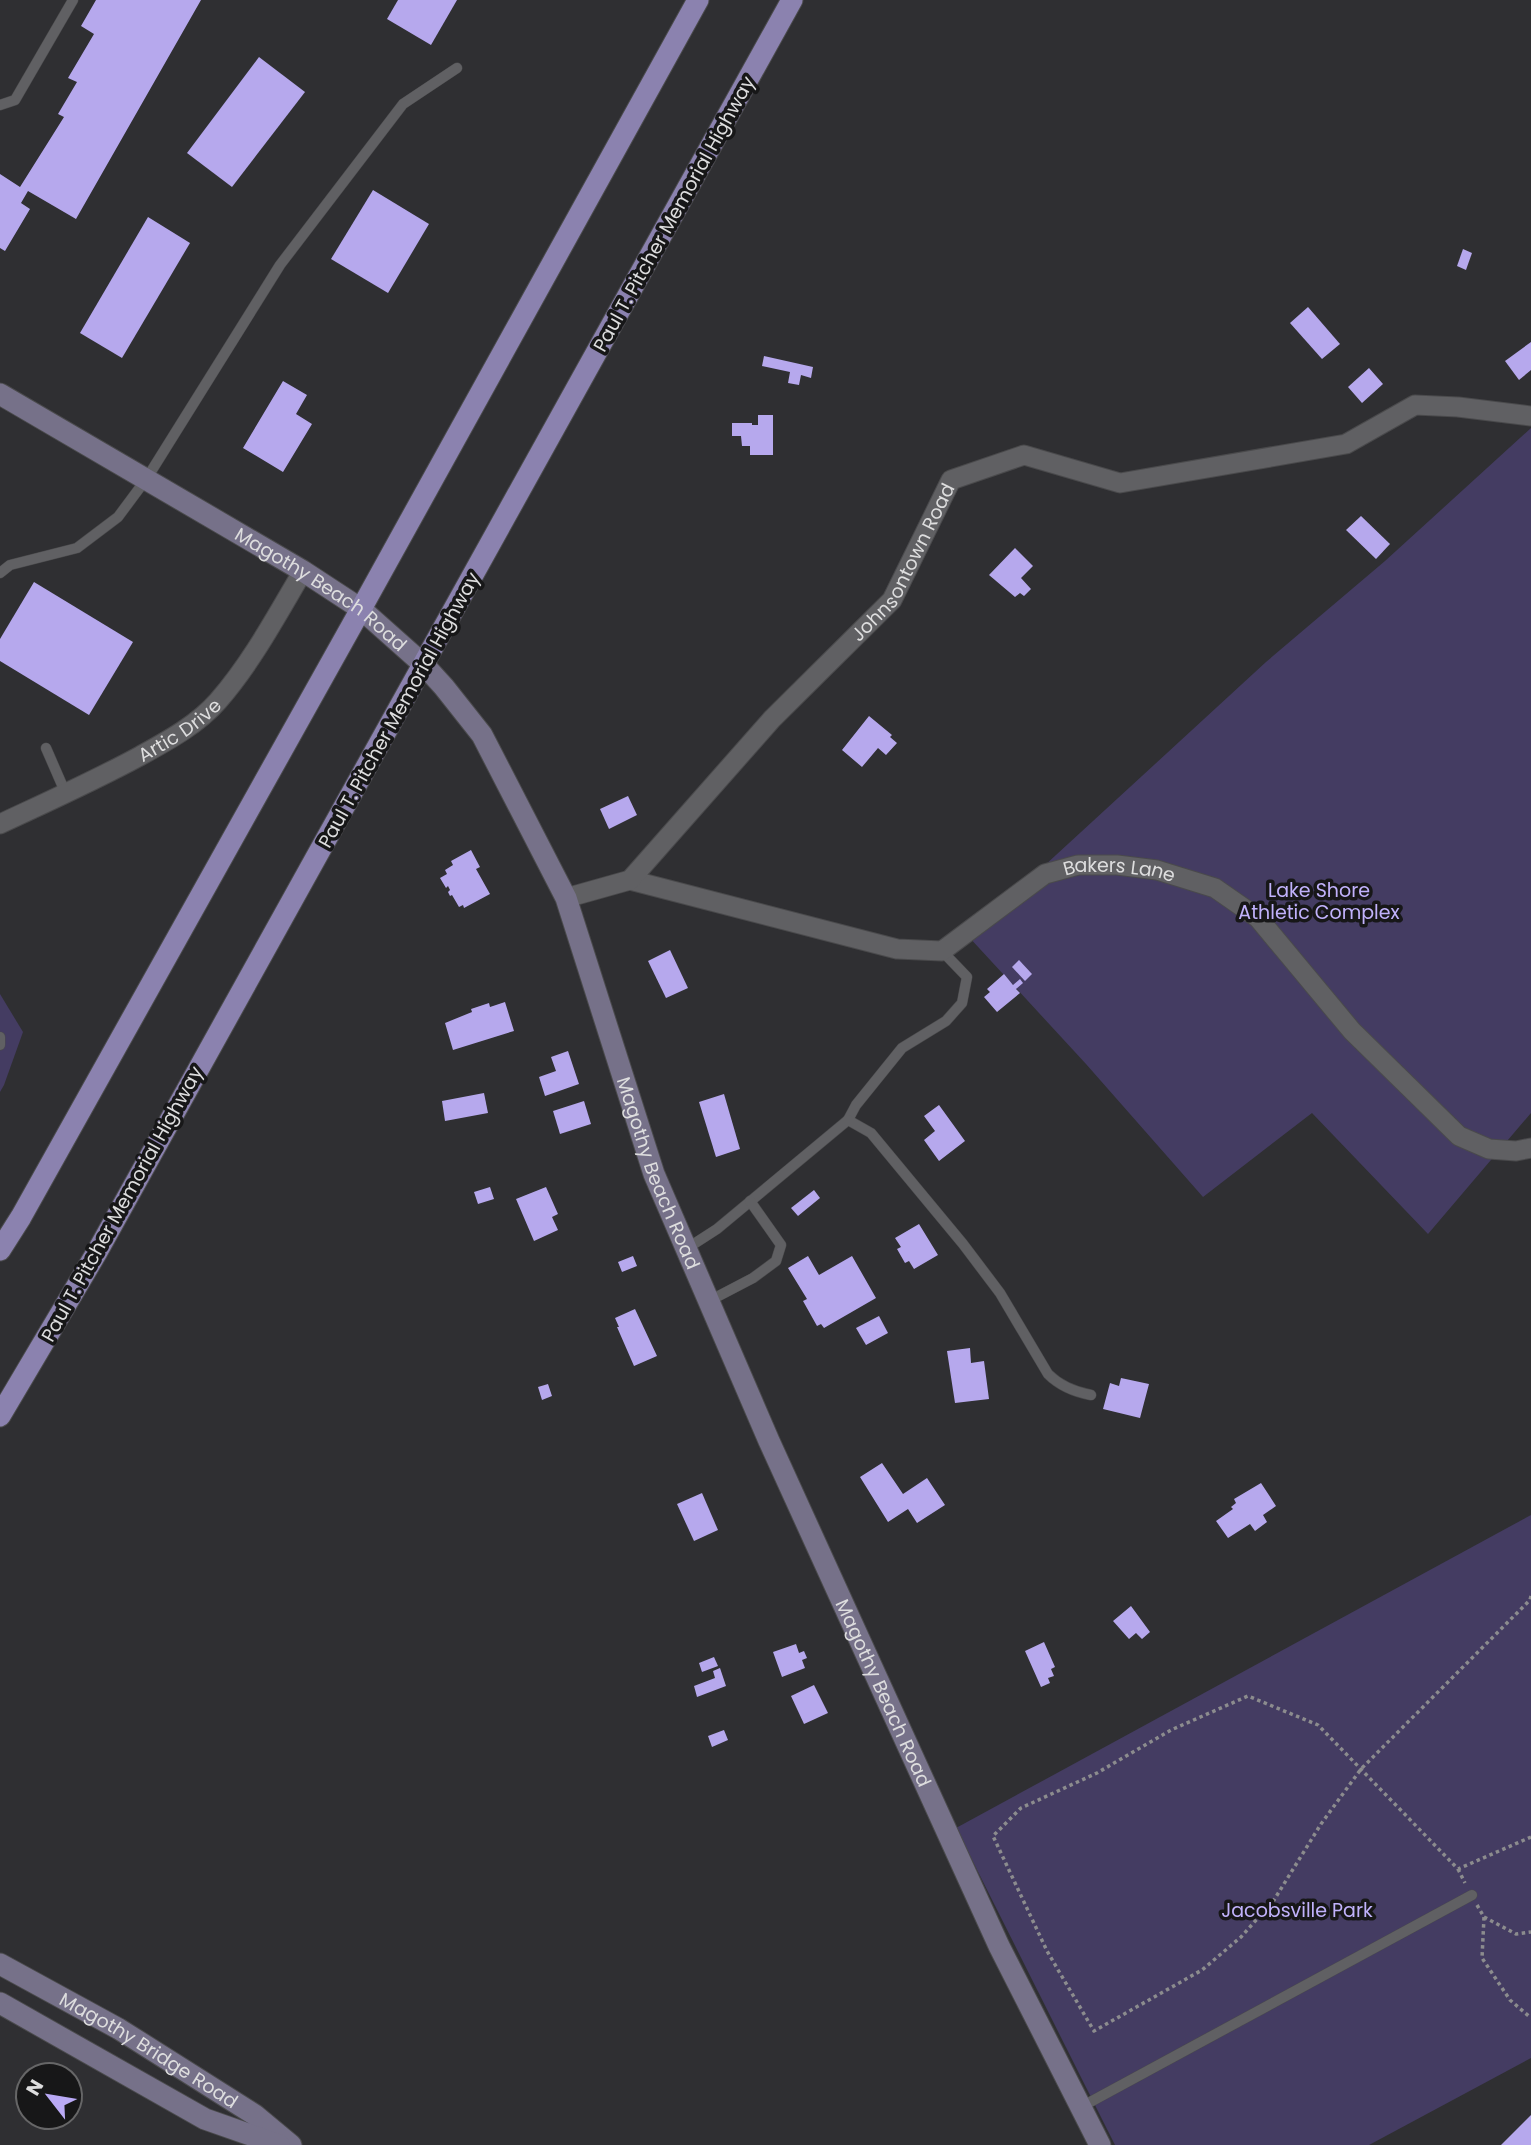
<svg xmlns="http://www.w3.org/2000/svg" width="1531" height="2145" font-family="Poppins,sans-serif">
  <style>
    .green { fill: #443c62 }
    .building { fill: #b6a8ed }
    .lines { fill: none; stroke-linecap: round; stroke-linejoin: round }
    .lane-casing { stroke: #4a4a4c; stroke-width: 11 }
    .street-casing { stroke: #4a4a4c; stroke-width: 21 }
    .secondary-casing { stroke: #4a4a4c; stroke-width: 23 }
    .primary-casing { stroke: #4a4a4c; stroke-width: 23 }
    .path { stroke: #8c8c8e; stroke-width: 3.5; stroke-dasharray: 3.5 3.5; stroke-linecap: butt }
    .lane { stroke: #606063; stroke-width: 10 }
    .street { stroke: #606063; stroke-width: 19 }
    .secondary { stroke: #767189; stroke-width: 21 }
    .primary { stroke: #8b82af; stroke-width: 21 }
    .labels { text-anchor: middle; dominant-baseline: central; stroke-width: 7; stroke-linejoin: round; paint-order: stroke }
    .street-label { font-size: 19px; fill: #ddddde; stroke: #171718 }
    .park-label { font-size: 19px; fill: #c1b2fb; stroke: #171718 }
  </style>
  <rect width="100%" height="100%" fill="#2f2f32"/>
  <!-- green -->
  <g class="green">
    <path d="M1531,428V1113L1428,1234L1312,1113L1203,1197L1086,1064L968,936L1266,662L1385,561Z"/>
    <path d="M0,994L23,1032L4,1085L0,1092Z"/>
    <path d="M1531,1515V2058L1369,2145H1115L956,1828Z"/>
  </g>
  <!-- building -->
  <g class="building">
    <path d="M96,0H201L76,219L28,191L21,203L30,209L5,251L0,248V174L20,187L64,117L58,114L77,82L68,78L94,34L81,26Z"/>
    <path d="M398,0H457L431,45L387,19Z"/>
    <path d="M259,57L305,92L232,187L187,153Z"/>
    <path d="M373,190L429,224L388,293L331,259Z"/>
    <path d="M148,217L190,243L122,358L80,333Z"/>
    <path d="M1463,249L1472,253L1466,270L1457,266Z"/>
    <path d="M1308,307L1340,344L1322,359L1290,323Z"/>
    <path d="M1531,342V370L1519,380L1505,361Z"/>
    <path d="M764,356L813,367L811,378L801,375L799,385L788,383L790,372L762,366Z"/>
    <path d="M1369,368L1383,384L1362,403L1348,387Z"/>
    <path d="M283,381L307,395L296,414L312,424L283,472L243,448Z"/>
    <path d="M758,415H773V455H750V446H742L741,436H732V423H752V425H758Z"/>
    <path d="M1361,516L1390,544L1376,559L1346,530Z"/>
    <path d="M1015,548L1033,566L1021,578L1031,589L1024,596L1020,593L1015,597L989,575Z"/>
    <path d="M34,582L133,642L89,715L0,661V639Z"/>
    <path d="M869,716L892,735L890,737L897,743L886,755L878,748L862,767L842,750Z"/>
    <path d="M628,796L637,815L609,829L600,809Z"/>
    <path d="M471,850L480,867L476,869L490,894L464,908L463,905L459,907L452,895L450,896L448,892L450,890L448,886L446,888L440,878L447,874L445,870L453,865L451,861Z"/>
    <path d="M670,950L688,988L666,998L648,961Z"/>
    <path d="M1019,960L1032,974L1025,981L1012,967Z"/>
    <path d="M1004,974L1013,985L1020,979L1023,983L1016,989L1020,993L997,1012L984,997L990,992L987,989Z"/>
    <path d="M505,1002L514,1031L453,1050L445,1023L472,1012L471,1009L489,1003L490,1007Z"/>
    <path d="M568,1051L579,1084L545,1096L539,1077L556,1071L551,1057Z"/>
    <path d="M484,1093L488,1113L445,1121L442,1101Z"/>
    <path d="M724,1094L740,1149L716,1157L699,1102Z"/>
    <path d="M584,1101L591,1124L560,1134L553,1111Z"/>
    <path d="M939,1105L965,1141L939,1161L924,1140L935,1131L924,1116Z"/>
    <path d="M490,1187L494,1199L478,1204L474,1192Z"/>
    <path d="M546,1187L558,1214L552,1217L558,1230L534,1241L516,1199Z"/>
    <path d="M814,1190L820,1198L798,1216L791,1208Z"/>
    <path d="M919,1224L938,1255L914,1269L909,1261L905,1263L897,1249L901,1247L895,1238Z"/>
    <path d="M633,1256L637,1266L622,1272L618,1262Z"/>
    <path d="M808,1256L819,1275L852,1256L876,1298L824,1328L821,1324L817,1326L803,1301L807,1299L788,1268Z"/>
    <path d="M635,1309L657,1356L634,1366L617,1327H619L615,1318Z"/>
    <path d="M879,1316L888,1333L866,1345L856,1328Z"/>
    <path d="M970,1348L971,1363L984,1361L989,1399L955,1403L947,1351Z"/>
    <path d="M1121,1378L1149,1384L1140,1418L1103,1409L1110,1383L1119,1386Z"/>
    <path d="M548,1384L552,1396L542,1400L538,1387Z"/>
    <path d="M882,1463L903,1494L927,1478L945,1505L917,1523L908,1509L888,1522L860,1477Z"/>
    <path d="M1261,1483L1276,1506L1263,1515L1267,1522L1255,1531L1250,1524L1228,1538L1216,1521L1233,1509L1231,1507L1236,1503L1234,1499Z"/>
    <path d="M702,1493L718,1530L694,1541L677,1504Z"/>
    <path d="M1131,1606L1150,1632L1142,1639L1136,1633L1129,1639L1113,1621Z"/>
    <path d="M1044,1642L1055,1667L1051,1669L1054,1676L1048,1678L1050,1683L1041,1687L1025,1651Z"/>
    <path d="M796,1644L799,1653L804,1651L807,1658L802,1660L805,1668L782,1677L773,1652Z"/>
    <path d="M714,1657L718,1666L702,1672L699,1663Z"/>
    <path d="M720,1668L726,1686L697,1697L694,1686L715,1678L713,1671Z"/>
    <path d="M814,1685L828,1713L804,1724L791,1696Z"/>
    <path d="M724,1730L728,1740L712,1747L708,1736Z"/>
    <path d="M1531,2115V2145H1501Z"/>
  </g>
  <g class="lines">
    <!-- lane casing -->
    <g class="lane-casing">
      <g id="lane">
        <path d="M0,105L15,100L73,0"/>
        <path d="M0,573L10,565L77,548L118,517L147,478L280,265L403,104L457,68"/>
        <path d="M46,748L66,794"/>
        <path d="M0,1037V1045"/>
        <path d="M848,1120L856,1105L902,1048L946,1021L962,1003L967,977L942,951"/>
        <path d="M686,1249L717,1229L848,1120L871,1133L963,1244L1000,1293L1048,1374C1060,1386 1075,1392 1091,1395"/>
        <path d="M709,1301L753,1278L776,1261L781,1245L750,1201"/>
        <path d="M1081,2107L1472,1895"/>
      </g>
    </g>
    <!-- street casing -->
    <g class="street-casing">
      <g id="street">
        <path id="s1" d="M0,824C47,802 94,781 140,756C167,741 197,725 218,701C252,662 277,615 303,571"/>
        <path id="s2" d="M630,880L897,949L942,951L1045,874L1078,865H1117L1157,870L1215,888L1258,918L1352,1031L1459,1136L1489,1149L1516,1151L1531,1148"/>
        <path id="s3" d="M566,898L630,880L772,719L892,600L951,480L1024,455L1120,483L1346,444L1415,405L1458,407L1531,416"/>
      </g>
    </g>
    <!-- secondary casing -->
    <g class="secondary-casing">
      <g id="secondary">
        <path id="s4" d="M0,394L303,571L361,609L424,665L444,687L482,735L566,898L654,1174L769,1441L999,1946L1100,2145"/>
        <path id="s5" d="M0,1964L119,2029L255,2115L291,2145"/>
        <path d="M0,2003L205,2119L279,2145"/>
      </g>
    </g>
    <!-- primary casing -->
    <g class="primary-casing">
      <g id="primary">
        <path d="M0,1250L21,1217L361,609L698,0"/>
        <path d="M0,1416L97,1252L792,0"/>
      </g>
    </g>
    <!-- path -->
    <g class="path">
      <path d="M1531,1596L1530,1600L1361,1769L1321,1824L1274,1900L1241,1937L1202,1970L1094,2031L1047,1951L993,1836L1021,1808L1097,1773L1171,1730L1248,1696L1318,1725L1458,1869L1531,1837"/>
      <path d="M1458,1869L1465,1883"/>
      <path d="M1477,1905L1484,1917L1482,1958L1510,2000L1531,2018"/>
      <path d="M1484,1917L1516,1934L1531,1932"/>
    </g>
    <!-- lane -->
    <use href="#lane" class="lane"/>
    <!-- street -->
    <use href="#street" class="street"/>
    <!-- secondary -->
    <use href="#secondary" class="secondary"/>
    <!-- primary -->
    <use href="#primary" class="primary"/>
  </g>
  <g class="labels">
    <!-- street labels -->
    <g class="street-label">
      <text transform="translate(674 214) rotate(-61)">Paul T. Pitcher Memorial Highway</text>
      <text stroke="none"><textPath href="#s3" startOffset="488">Johnsontown Road</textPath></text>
      <text stroke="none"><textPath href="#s4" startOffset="376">Magothy Beach Road</textPath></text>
      <text transform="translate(399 710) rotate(-61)">Paul T. Pitcher Memorial Highway</text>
      <text stroke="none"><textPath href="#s1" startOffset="203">Artic Drive</textPath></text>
      <text stroke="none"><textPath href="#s2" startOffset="525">Bakers Lane</textPath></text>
      <text stroke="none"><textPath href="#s4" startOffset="1069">Magothy Beach Road</textPath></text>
      <text transform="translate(122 1204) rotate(-61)">Paul T. Pitcher Memorial Highway</text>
      <text stroke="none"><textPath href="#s4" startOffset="1636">Magothy Beach Road</textPath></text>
      <text stroke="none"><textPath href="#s5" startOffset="172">Magothy Bridge Road</textPath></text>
    </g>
    <!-- park labels -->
    <g class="park-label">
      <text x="1319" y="890">Lake Shore<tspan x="1319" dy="22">Athletic Complex</tspan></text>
      <text x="1297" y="1910">Jacobsville Park</text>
    </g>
  </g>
  <!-- north arrow -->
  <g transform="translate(49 2096) rotate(301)"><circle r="33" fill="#171718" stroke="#666667" stroke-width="2"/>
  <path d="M0-5L12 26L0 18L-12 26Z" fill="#baaaf6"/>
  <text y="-10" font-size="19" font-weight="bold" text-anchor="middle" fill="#ddddde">N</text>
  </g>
</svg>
